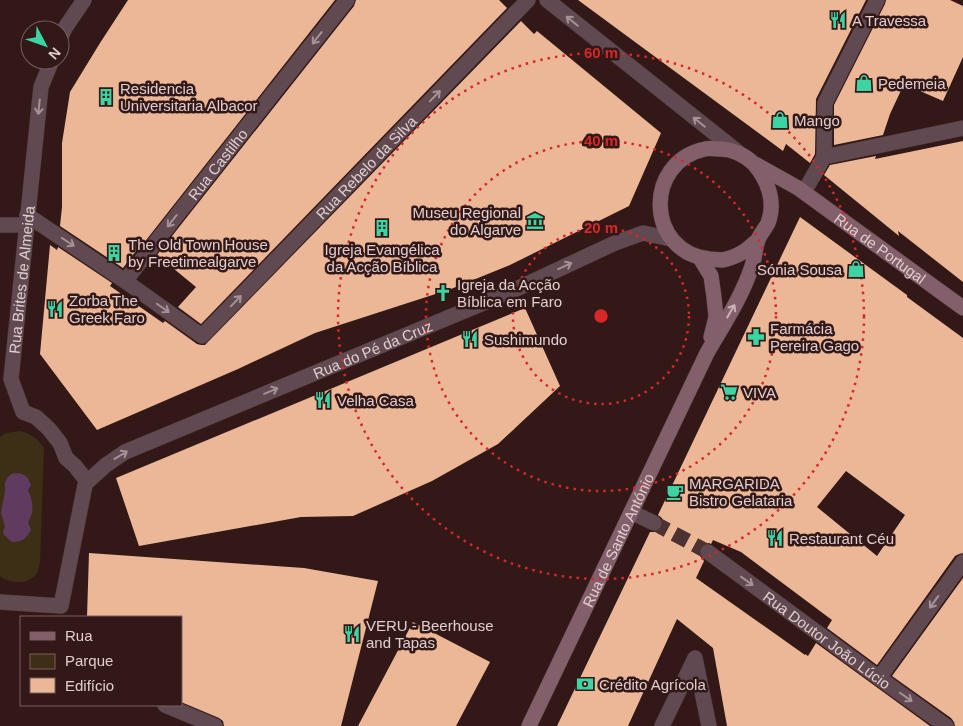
<svg xmlns="http://www.w3.org/2000/svg" width="963" height="726" font-family="Helvetica,sans-serif">
  <style>
    .green { fill: #3d2f15 }
    .water { fill: #603b5f }
    .building { fill: #ebb797; fill-rule: evenodd }
    .lines { fill: none; stroke-linecap: round; stroke-linejoin: round }
    .street-tunnel { stroke: #4c3332; stroke-width: 15; stroke-dasharray: 15 8; stroke-linecap: butt }
    .street-casing { stroke: #4e3534; stroke-width: 16 }
    .secondary-casing { stroke: #4e3534; stroke-width: 16 }
    .street { stroke: #604951; stroke-width: 15 }
    .secondary { stroke: #835f6c; stroke-width: 15 }
    .oneway { stroke: #a69295 }
    .oneway2 { stroke: #c9b2b4 }
    .ring { fill: none; stroke: #d62828; stroke-width: 2.5; stroke-dasharray: 2.5 5 }
    .labels { text-anchor: middle; dominant-baseline: central; stroke-width: 5; stroke-linejoin: round; paint-order: stroke }
    .poi-label { font-size: 15px; fill: #e0cdcc; stroke: #321817; text-anchor: start }
    .street-label { font-size: 15px; fill: #e0cdcc; stroke: #321817 }
    .centre { fill: #d62828; stroke: #321817; stroke-width: 2.5 }
    .ring-label { font-size: 15px; text-anchor: middle; font-weight: bold; fill: #d62828; stroke: #321817; stroke-width: 5; stroke-linejoin: round; paint-order: stroke }
  </style>
  <rect width="100%" height="100%" fill="#321817"/>
  <!-- green -->
  <path class="green" d="M20,431C31,434 37,438 44,448L40,563C39,565 39,568 38,571C32,585 11,585 0,576V437L6,433Z"/>
  <!-- water -->
  <path class="water" d="M14,473C24,473 28,476 31,485L28,490C33,501 35,512 28,522L31,530C26,539 22,542 12,542L4,535L3,531L5,527L1,513L5,491V483L7,478L10,475Z"/>
  <!-- building -->
  <g class="building">
    <path d="M128,0H335L143,244L142,243L123,268L60,226L62,207V143L70,92L100,43Z"/>
    <path d="M356,0H499L507,8L201,324L178,307L196,287L157,255L354,6Z"/>
    <path d="M578,0H866L816,99L815,154L810,163L786,144L783,151Z"/>
    <path d="M886,0H950L963,6V57L943,101L904,84L890,114L883,135L834,145V105L885,4Z"/>
    <path d="M521,21L534,34L537,31L661,133L629,206L510,265L451,289L315,333L238,369L97,430L40,354L50,245L57,250L58,247L112,283L110,286L163,323L165,321L197,344L201,345H205Z"/>
    <path d="M963,141V282L898,231L899,236L824,175L830,165L876,156L875,159Z"/>
    <path d="M800,217L907,295V297L963,338V553L959,554L955,556L877,665L827,628L832,620L741,552L713,540L711,544L709,543L704,544L700,547L699,551L700,556L704,561L696,578L805,655V654L808,656L816,643L930,726H727L713,648L677,619L628,726H557L650,532H654L659,531L663,527V522L662,518L658,515ZM846,471L905,515L877,556L817,507Z"/>
    <path d="M525,308L560,386L498,444L432,481L353,516L301,517L139,546L116,478Z"/>
    <path d="M89,553L304,568L378,581L341,726H224L223,721L219,718L181,702V617H87Z"/>
    <path d="M963,578V726H955L954,722L951,718L892,676Z"/>
    <path d="M413,622L490,662L456,726H358Z"/>
  </g>
  <g class="lines">
    <!-- street-tunnel -->
    <path class="street-tunnel" d="M654,523L708,552"/>
    <!-- street casing -->
    <g class="street-casing">
      <g id="street">
        <path d="M547,0L738,152"/>
        <path d="M60,39L65,28L84,0"/>
        <path d="M824,157L825,103L877,0"/>
        <path d="M808,185L824,157L963,128"/>
        <path id="s1" d="M27,215L125,281L202,336L528,0"/>
        <path d="M0,225H26"/>
        <path id="s2" d="M125,281L347,0"/>
        <path id="s3" d="M86,480V483L106,465L125,452L510,292L615,243L643,233L671,239"/>
        <path d="M631,512L654,523"/>
        <path id="s4" d="M708,552L879,678L946,726"/>
        <path id="s5" d="M0,602L61,606L86,480L75,466L66,458L60,443L49,429L36,417L23,412L11,379L41,87L52,60"/>
        <path d="M879,678L963,562"/>
        <path d="M165,705L215,726"/>
        <path d="M662,726L695,658L709,726"/>
      </g>
    </g>
    <!-- secondary casing -->
    <g class="secondary-casing">
      <g id="secondary">
        <path id="s6" d="M757,165L798,188L963,308"/>
        <path d="M700,258L711,276L714,297L716,317L711,337"/>
        <path id="s7" d="M529,726L707,353C723,325 742,297 752,266C755,257 755,248 758,240C760,234 765,229 768,223C776,202 768,180 754,164C745,155 732,149 720,149C715,149 709,148 705,149C643,162 646,253 710,259C714,259 718,260 722,260C728,259 738,255 743,252C748,249 753,244 758,240"/>
      </g>
    </g>
    <!-- street -->
    <use href="#street" class="street"/>
    <!-- secondary -->
    <use href="#secondary" class="secondary"/>
  </g>
  <!-- one-way arrows -->
  <defs><path id="oneway-shaft" d="M-6 0H5M1.5-3L5.5 0L1.5 3" fill="none" stroke-width="1.6" stroke-linecap="round" stroke-linejoin="round" transform="scale(1.25)"/></defs>
  <g class="oneway">
    <use href="#oneway-shaft" transform="translate(572 21) rotate(-141)"/>
    <use href="#oneway-shaft" transform="translate(317 38) rotate(128)"/>
    <use href="#oneway-shaft" transform="translate(435 96) rotate(-46)"/>
    <use href="#oneway-shaft" transform="translate(39 107) rotate(96)"/>
    <use href="#oneway-shaft" transform="translate(699 122) rotate(-141)"/>
    <use href="#oneway-shaft" transform="translate(172 221) rotate(128)"/>
    <use href="#oneway-shaft" transform="translate(68 242) rotate(34)"/>
    <use href="#oneway-shaft" transform="translate(565 266) rotate(-25)"/>
    <use href="#oneway-shaft" transform="translate(236 301) rotate(-46)"/>
    <use href="#oneway-shaft" transform="translate(163 308) rotate(35)"/>
    <use href="#oneway-shaft" transform="translate(271 391) rotate(-23)"/>
    <use href="#oneway-shaft" transform="translate(121 455) rotate(-31)"/>
    <use href="#oneway-shaft" transform="translate(747 581) rotate(36)"/>
    <use href="#oneway-shaft" transform="translate(934 602) rotate(126)"/>
    <use href="#oneway-shaft" transform="translate(906 697) rotate(35)"/>
  </g>
  <use class="oneway2" href="#oneway-shaft" transform="translate(731 311) rotate(-60)"/>
  <!-- distance rings -->
  <g class="ring">
    <circle cx="601" cy="316" r="88"/>
    <circle cx="601" cy="316" r="175"/>
    <circle cx="601" cy="316" r="263"/>
  </g>
  <!-- icons -->
  <defs>
    <g id="restaurant-bare" transform="scale(1.35)"><path d="M-5-6h1v4h1v-4h1v4h1v-4h1v5L-1.5 .5V6h-2V.5L-5-1ZM5-6V6H3V1.5H1.5Q1.5-4 5-6Z" fill="#3dd4a3" stroke="#321817" stroke-width="2.5" paint-order="stroke"/></g>
    <g id="shop-bare" transform="scale(1.35)"><path d="M-5-2.5h2.3a2.7 3.5 0 0 1 5.4 0H5L5.5 6h-11ZM-1.5-2.5h3a1.5 2.3 0 0 0-3 0Z" fill="#3dd4a3" stroke="#321817" stroke-width="2.5" paint-order="stroke"/></g>
    <g id="building-bare" transform="scale(1.35)"><path d="M-4-6H4V6H1V3H-1V6H-4ZM-2.5-4.3h1.7v1.8h-1.7ZM.8-4.3h1.7v1.8H.8ZM-2.5-1h1.7V.8h-1.7ZM.8-1h1.7V.8H.8Z" fill="#3dd4a3" stroke="#321817" stroke-width="2.5" paint-order="stroke"/></g>
    <g id="museum-bare" transform="scale(1.35)"><path d="M0-6L6-3V-2H-6V-3ZM-5-1h2V3h-2ZM-1-1h2V3h-2ZM3-1h2V3H3ZM-6 4H6V6H-6Z" fill="#3dd4a3" stroke="#321817" stroke-width="2.5" paint-order="stroke"/></g>
    <g id="church-bare" transform="scale(1.35)"><path d="M-1.2-6h2.4v3.5h3.3v2.4h-3.3V6h-2.4V-.1h-3.3v-2.4h3.3Z" fill="#3dd4a3" stroke="#321817" stroke-width="2.5" paint-order="stroke"/></g>
    <g id="pharmacy-bare" transform="scale(1.35)"><path d="M-2-6h4v4h4v4h-4v4h-4v-4h-4v-4h4Z" fill="#3dd4a3" stroke="#321817" stroke-width="2.5" paint-order="stroke"/></g>
    <g id="supermarket-bare" transform="scale(1.35)"><path d="M-6-5.5h2.5l.6 2H6L4.5 2H-2.5L-4.4-4H-6ZM-1.5 3.2a1.3 1.3 0 1 0 .1 0ZM3 3.2a1.3 1.3 0 1 0 .1 0Z" fill="#3dd4a3" stroke="#321817" stroke-width="2.5" paint-order="stroke"/></g>
    <g id="cafe-bare" transform="scale(1.35)"><path d="M-5.5-4.5H6V0H3Q3 3.5 0 3.5H-2.5Q-5.5 3.5-5.5 0ZM3-3.2v2h1.7v-2ZM-6 4.5H4V6H-6Z" fill="#3dd4a3" stroke="#321817" stroke-width="2.5" paint-order="stroke"/></g>
    <g id="bank-bare" transform="scale(1.35)"><path d="M-6-4H6V4H-6ZM0-2.3a2.3 2.3 0 1 0 0 4.6a2.3 2.3 0 1 0 0-4.6Z" fill="#3dd4a3" stroke="#321817" stroke-width="2.5" paint-order="stroke"/></g>
  </defs>
  <g fill-rule="evenodd">
    <use href="#restaurant-bare" x="838" y="20"/>
    <use href="#shop-bare" x="864" y="83"/>
    <use href="#building-bare" x="106" y="97"/>
    <use href="#shop-bare" x="780" y="120"/>
    <use href="#museum-bare" x="535" y="221"/>
    <use href="#building-bare" x="382" y="228"/>
    <use href="#building-bare" x="114" y="253"/>
    <use href="#shop-bare" x="856" y="269"/>
    <use href="#church-bare" x="443" y="293"/>
    <use href="#restaurant-bare" x="55" y="309"/>
    <use href="#pharmacy-bare" x="756" y="337"/>
    <use href="#restaurant-bare" x="470" y="339"/>
    <use href="#supermarket-bare" x="729" y="392"/>
    <use href="#restaurant-bare" x="323" y="400"/>
    <use href="#cafe-bare" x="675" y="492"/>
    <use href="#restaurant-bare" x="775" y="538"/>
    <use href="#restaurant-bare" x="352" y="634"/>
    <use href="#bank-bare" x="585" y="684"/>
  </g>
  <g class="labels">
    <!-- poi labels -->
    <g class="poi-label">
      <text x="852" y="20">A Travessa</text>
      <text x="878" y="83">Pedemeia</text>
      <text x="120" y="88">Residencia<tspan x="120" dy="17">Universitaria Albacor</tspan></text>
      <text x="794" y="120">Mango</text>
      <text x="521" y="212" text-anchor="end">Museu Regional<tspan x="521" dy="17">do Algarve</tspan></text>
      <text x="128" y="244">The Old Town House<tspan x="128" dy="17">by Freetimealgarve</tspan></text>
      <text x="382" y="249" text-anchor="middle">Igreja Evangélica<tspan x="382" dy="17">da Acção Bíblica</tspan></text>
      <text x="842" y="269" text-anchor="end">Sónia Sousa</text>
      <text x="457" y="284">Igreja da Acção<tspan x="457" dy="17">Bíblica em Faro</tspan></text>
      <text x="69" y="300">Zorba The<tspan x="69" dy="17">Greek Faro</tspan></text>
      <text x="770" y="328">Farmácia<tspan x="770" dy="17">Pereira Gago</tspan></text>
      <text x="484" y="339">Sushimundo</text>
      <text x="743" y="392">VIVA</text>
      <text x="337" y="400">Velha Casa</text>
      <text x="689" y="483">MARGARIDA<tspan x="689" dy="17">Bistro Gelataria</tspan></text>
      <text x="789" y="538">Restaurant Céu</text>
      <text x="366" y="625">VERU - Beerhouse<tspan x="366" dy="17">and Tapas</tspan></text>
      <text x="599" y="684">Crédito Agrícola</text>
    </g>
    <!-- street labels -->
    <g class="street-label">
      <text stroke="none"><textPath href="#s2" startOffset="149">Rua Castilho</textPath></text>
      <text stroke="none"><textPath href="#s1" startOffset="448">Rua Rebelo da Silva</textPath></text>
      <text stroke="none"><textPath href="#s6" startOffset="149">Rua de Portugal</textPath></text>
      <text stroke="none"><textPath href="#s5" startOffset="420">Rua Brites de Almeida</textPath></text>
      <text stroke="none"><textPath href="#s3" startOffset="321">Rua do Pé da Cruz</textPath></text>
      <text stroke="none"><textPath href="#s7" startOffset="206">Rua de Santo António</textPath></text>
      <text stroke="none"><textPath href="#s4" startOffset="148">Rua Doutor João Lúcio</textPath></text>
    </g>
  </g>
  <circle cx="601" cy="316" r="8" class="centre"/>
  <g class="ring-label">
    <text x="601" y="58">60 m</text>
    <text x="601" y="146">40 m</text>
    <text x="601" y="233">20 m</text>
  </g>
  <!-- legend -->
  <rect x="20" y="616" width="162" height="90" fill="#321817" stroke="#78605f"/>
  <rect x="30" y="632" width="25" height="8" fill="#835f6c" stroke="#78605f"/>
  <text x="65" y="641" font-size="15" fill="#e0cdcc">Rua</text>
  <rect x="30" y="654" width="25" height="15" fill="#3d2f15" stroke="#78605f"/>
  <text x="65" y="666" font-size="15" fill="#e0cdcc">Parque</text>
  <rect x="30" y="678" width="25" height="15" fill="#ebb797" stroke="#78605f"/>
  <text x="65" y="691" font-size="15" fill="#e0cdcc">Edifício</text>
  <!-- north arrow -->
  <g transform="translate(45 45) rotate(131)"><circle r="24" fill="#321817" stroke="#78605f"/>
  <path d="M0-4L9 19L0 12L-9 19Z" fill="#3dd4a3"/>
  <text y="-8" font-size="14" font-weight="bold" text-anchor="middle" fill="#e0cdcc">N</text>
  </g>
</svg>
